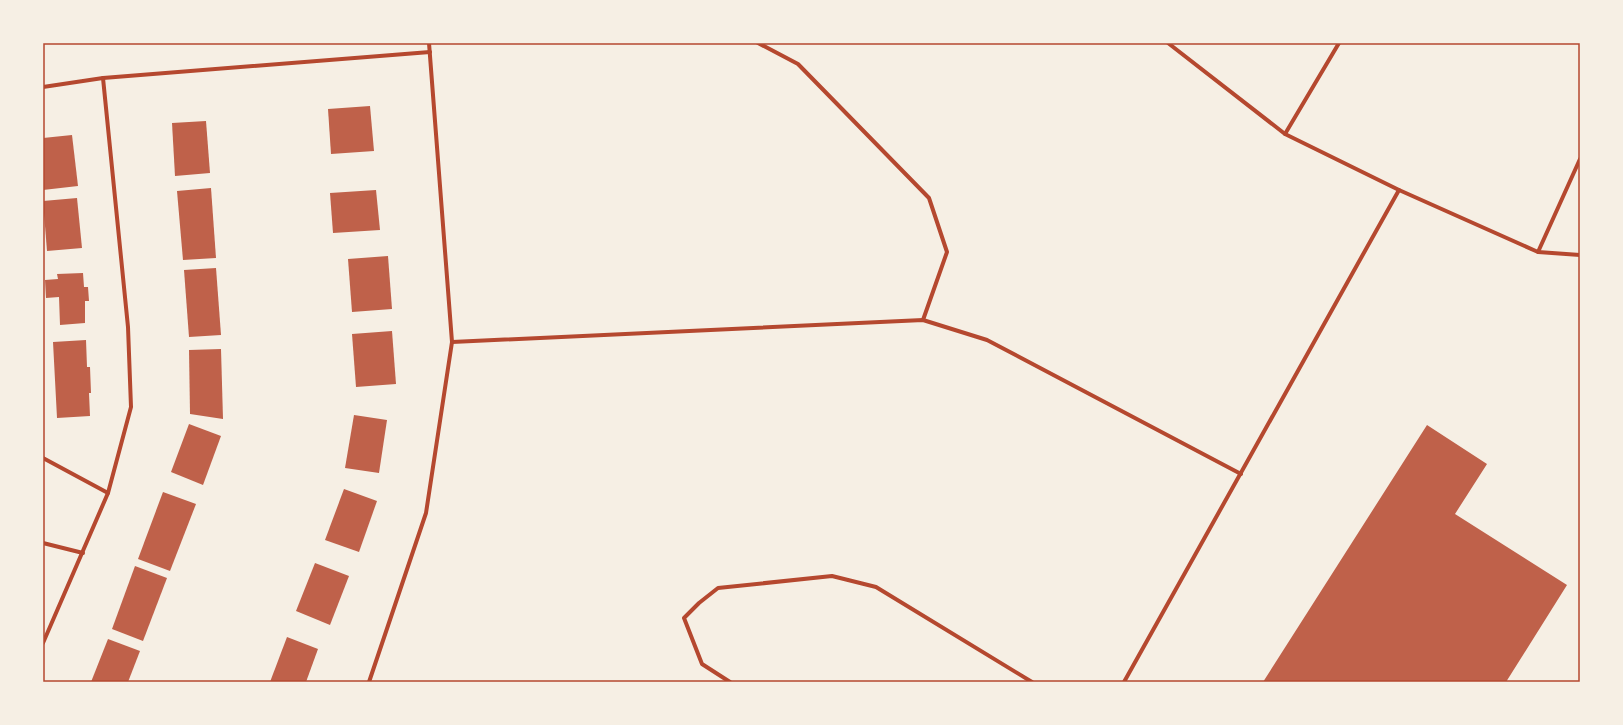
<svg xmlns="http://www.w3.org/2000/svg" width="1623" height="725" font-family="'DejaVu Sans',sans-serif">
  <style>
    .building { fill: #bf614a }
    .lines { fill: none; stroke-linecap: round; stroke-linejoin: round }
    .minor { stroke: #b5482f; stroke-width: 4 }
    .neatline { fill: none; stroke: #b5482f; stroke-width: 1.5 }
  </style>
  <rect width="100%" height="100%" fill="#f6efe4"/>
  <!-- building -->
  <g class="building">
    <path d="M370,106L374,151L331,154L328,109Z"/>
    <path d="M206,121L210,173L175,176L172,123Z"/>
    <path d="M72,135L78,186L43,190V138Z"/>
    <path d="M211,188L216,258L183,260L177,191Z"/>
    <path d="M376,190L380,230L333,233L330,193Z"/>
    <path d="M77,198L82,248L47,251L43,201Z"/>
    <path d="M388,256L392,309L352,312L348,259Z"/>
    <path d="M216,268L221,335L189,337L184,270Z"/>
    <path d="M83,273L84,287H88L89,301H85V323L60,325L59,297L46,298L45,280L58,279L57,274Z"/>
    <path d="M392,331L396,384L356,387L352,334Z"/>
    <path d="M86,340L87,367H90L91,393H89L90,416L57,418L53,342Z"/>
    <path d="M221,349L223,419L190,414L189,350Z"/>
    <path d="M354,415L387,420L379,473L345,468Z"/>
    <path d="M189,424L221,436L203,485L171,472Z"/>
    <path d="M1427,425L1487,464L1455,514L1567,585L1506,682H1263Z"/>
    <path d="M344,489L377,501L359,552L325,540Z"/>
    <path d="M163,492L196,504L170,571L138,559Z"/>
    <path d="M315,563L349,576L330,625L296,611Z"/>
    <path d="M135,566L167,578L143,641L112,629Z"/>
    <path d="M287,637L318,649L306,682H270Z"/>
    <path d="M108,639L140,651L128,682H91Z"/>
  </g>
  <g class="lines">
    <!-- minor -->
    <g class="minor">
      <path d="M758,43L798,64L929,198L947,252L923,320"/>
      <path d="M1168,43L1285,134L1399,190L1538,252L1580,255"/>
      <path d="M43,87L103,78L430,52"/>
      <path d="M1285,134L1339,43"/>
      <path d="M1538,252L1580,159"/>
      <path d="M452,342L923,320L987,340L1241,474"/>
      <path d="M43,458L108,493"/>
      <path d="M43,543L83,553"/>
      <path d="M43,643L108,493L131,407L128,327L103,78"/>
      <path d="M369,682L426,513L452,342L429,43"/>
      <path d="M730,682L702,664L684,618L699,603L718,588L832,576L876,587L1032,682"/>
      <path d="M1124,682L1399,190"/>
    </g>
  </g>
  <!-- border -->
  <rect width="1623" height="725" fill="none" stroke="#f6efe4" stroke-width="88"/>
  <rect x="44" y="44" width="1535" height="637" class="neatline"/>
</svg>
